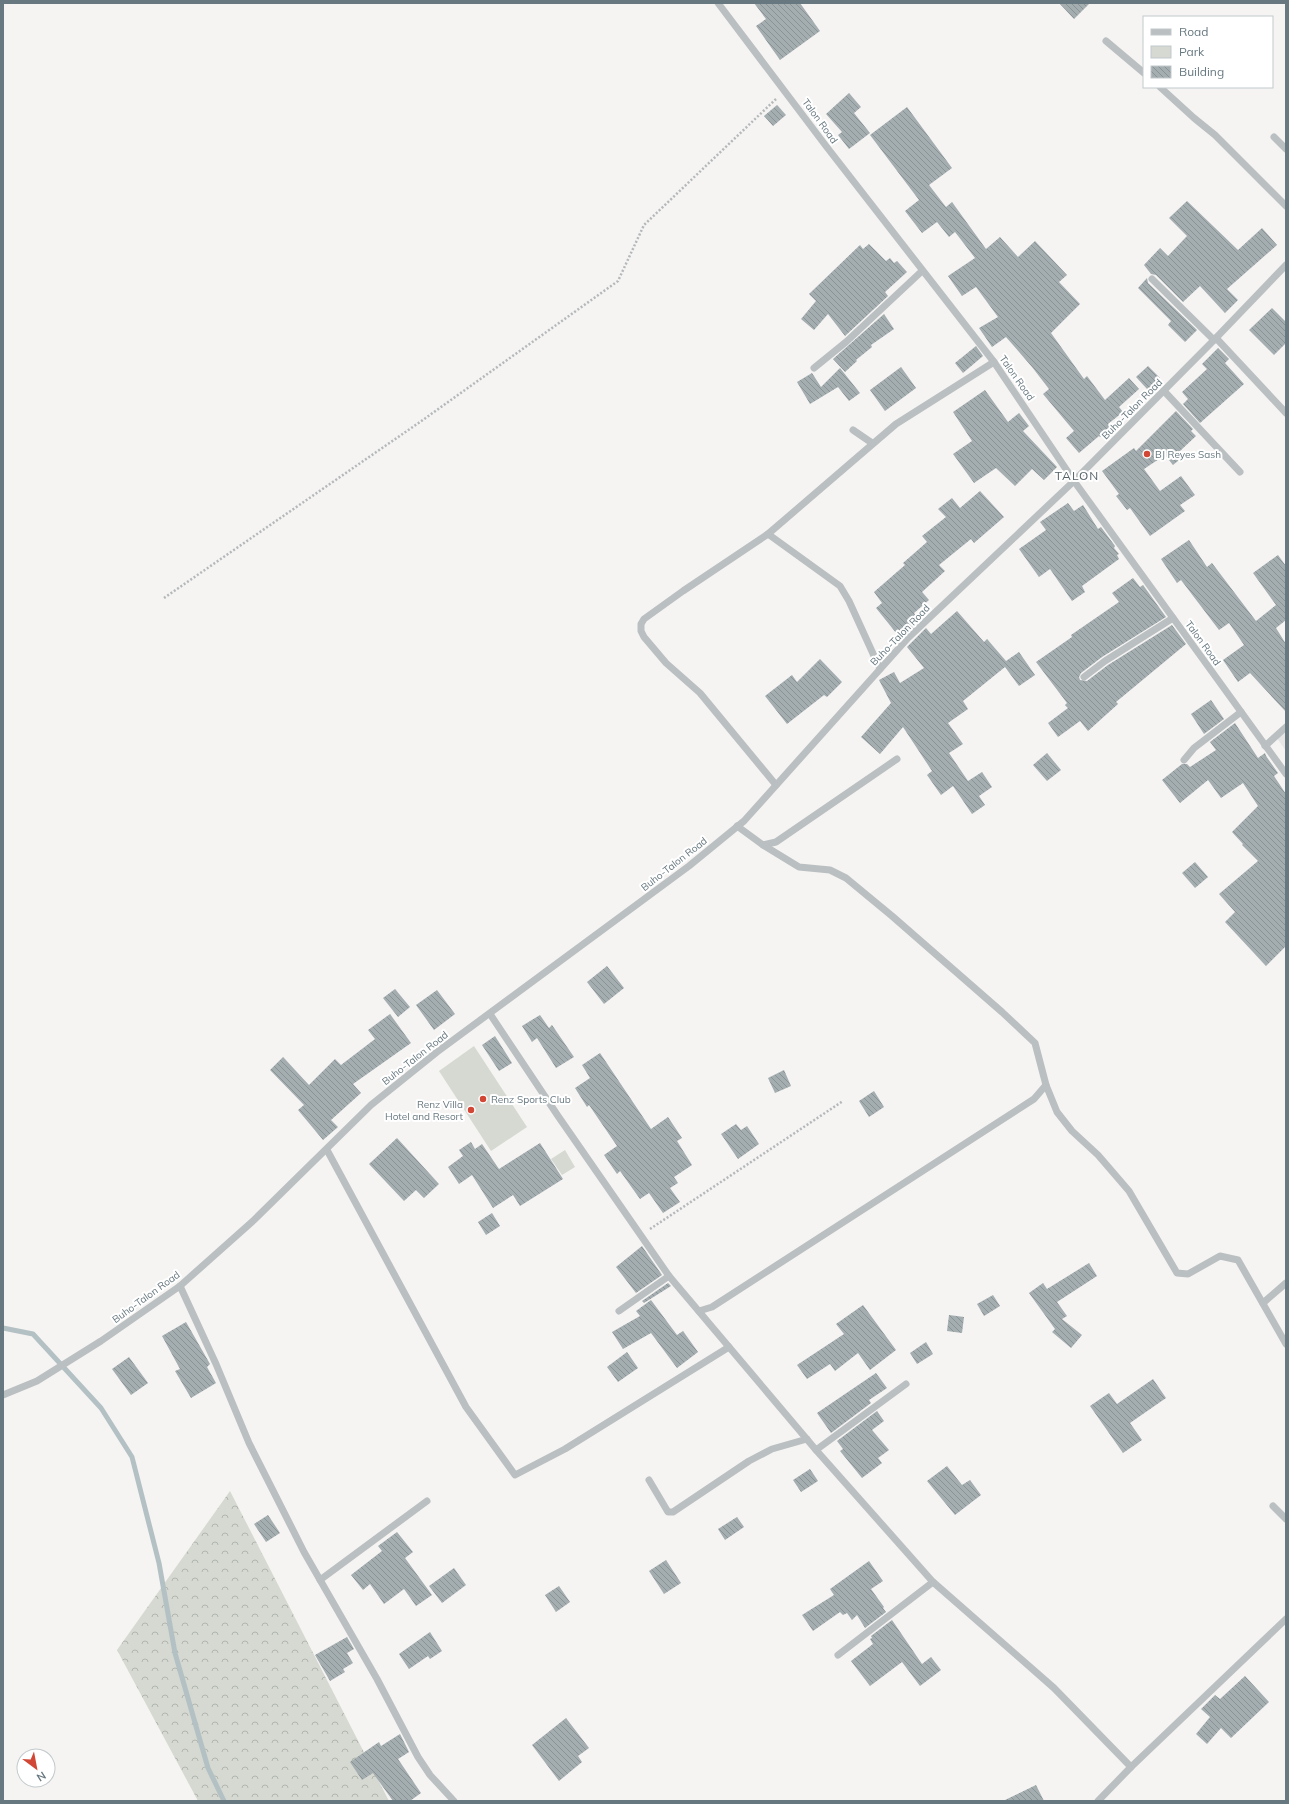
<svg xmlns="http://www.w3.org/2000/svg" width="1289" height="1804" font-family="Mulish,sans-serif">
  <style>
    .built { fill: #e5e6e5 }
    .forest { fill: url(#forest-crowns) }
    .park { fill: #d5d9d1 }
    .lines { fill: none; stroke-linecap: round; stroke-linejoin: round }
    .stream { stroke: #b4c1c4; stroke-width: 5 }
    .building { fill: url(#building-back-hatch) }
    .path { stroke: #b4b8ba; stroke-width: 2.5; stroke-dasharray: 2 2; stroke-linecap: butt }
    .minor { stroke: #babfc1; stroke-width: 7 }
    .poi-dot { fill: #d24635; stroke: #fff; stroke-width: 1.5 }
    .labels { text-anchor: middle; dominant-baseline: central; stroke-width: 4; stroke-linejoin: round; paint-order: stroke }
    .street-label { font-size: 10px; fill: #677880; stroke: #fff }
    .poi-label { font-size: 10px; fill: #677880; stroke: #fff; text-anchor: start }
    .quarter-label { font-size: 12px; letter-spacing: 1px; fill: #546066; stroke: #fff }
  </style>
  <defs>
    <pattern id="forest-crowns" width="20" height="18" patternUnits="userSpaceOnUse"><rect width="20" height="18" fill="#d5d9d1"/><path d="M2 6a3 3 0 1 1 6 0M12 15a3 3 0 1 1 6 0" fill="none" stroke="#b1b5af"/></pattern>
    <pattern id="building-back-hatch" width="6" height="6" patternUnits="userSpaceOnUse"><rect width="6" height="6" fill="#a4adb0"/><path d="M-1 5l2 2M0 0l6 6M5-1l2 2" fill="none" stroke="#899294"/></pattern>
  </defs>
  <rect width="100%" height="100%" fill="#f5f4f2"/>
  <!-- built -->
  <path class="built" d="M1286,723V751L1274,734Z"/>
  <!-- forest -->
  <path class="forest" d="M230,1491L389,1801H198L117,1650Z"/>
  <!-- park -->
  <g class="park">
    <path d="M474,1046L527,1127L491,1151L439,1071Z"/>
    <path d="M565,1150L575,1167L562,1175L551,1159Z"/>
  </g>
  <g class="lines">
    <!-- stream -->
    <path class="stream" d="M3,1328L33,1334L101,1408L132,1457L159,1563L175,1653L208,1768L224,1801"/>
  </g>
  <!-- building -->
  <g class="building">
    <path d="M754,3H800L820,31L780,60L756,26L766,19Z"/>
    <path d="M1059,3H1090L1074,19Z"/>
    <path d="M849,93L861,107L854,113L870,133L849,149L838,135L842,132L826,114Z"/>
    <path d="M777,105L786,115L773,126L764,116Z"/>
    <path d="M907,107L952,168L929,185L946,207L952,202L986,249L1000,237L1018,257L1035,241L1067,275L1059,282L1080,304L1051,333L1084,379L1087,376L1105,400L1129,378L1139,389L1119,407L1123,412L1108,424L1111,428L1100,437L1099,436L1079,453L1066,438L1074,431L1043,394L1049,389L1032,367L1006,337L992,347L979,328L998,317L976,287L962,296L948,276L975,258L955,232L949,237L937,222L922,233L905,211L919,200L870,135Z"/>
    <path d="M1187,201L1238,250L1262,228L1277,245L1227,289L1238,300L1225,313L1200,286L1183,302L1156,275L1151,274L1144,265L1160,248L1168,256L1187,236L1169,218Z"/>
    <path d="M869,244L886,261L890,258L894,263L897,261L907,272L885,292L888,296L845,336L828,314L814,330L801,319L816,301L809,294L860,245L863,249Z"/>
    <path d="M1147,278L1148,283L1197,330L1185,342L1168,325L1171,321L1138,288Z"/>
    <path d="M1272,308L1286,322V343L1274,355L1249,330Z"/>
    <path d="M884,314L894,329L871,345L872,347L856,360L857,361L845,372L833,359Z"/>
    <path d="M976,346L983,356L963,373L955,363Z"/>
    <path d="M1218,348L1229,359L1225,363L1244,384L1200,423L1183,404L1188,399L1182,392L1207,369L1202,364Z"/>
    <path d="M1148,366L1160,378L1148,390L1136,377Z"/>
    <path d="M901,367L916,388L885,411L870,390Z"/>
    <path d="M840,368L860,393L849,401L838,387L810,404L797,382L812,373L821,387Z"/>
    <path d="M985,390L1008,422L1019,413L1029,426L1023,431L1057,467L1044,480L1032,469L1015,486L996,468L974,483L953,454L972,441L953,412Z"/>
    <path d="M1176,411L1193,429L1191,431L1196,436L1180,451L1184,456L1173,465L1165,455L1144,469L1160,491L1181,476L1195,495L1180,505L1185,511L1150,536L1130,508L1127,510L1116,496L1119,494L1102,471L1134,448L1136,451Z"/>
    <path d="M980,491L1004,517L974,543L971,539L939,565L945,571L922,592L929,600L914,613L920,620L901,639L876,608L882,603L874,592L905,565L903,563L927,542L922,536L946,517L938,509L952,498L960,508Z"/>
    <path d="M1068,503L1074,511L1083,505L1098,529L1101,527L1115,546L1114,548L1119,554L1117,555L1119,559L1082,586L1085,592L1072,601L1050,569L1039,577L1019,549L1046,530L1040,522Z"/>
    <path d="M1189,540L1207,567L1212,563L1256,621L1276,605L1253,573L1278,555L1286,566V620L1276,628L1286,644V712L1250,673L1238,682L1223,660L1244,645L1229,623L1219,630L1181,580L1177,583L1161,559Z"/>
    <path d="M1133,578L1140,587L1143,585L1166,617L1102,657L1081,673L1079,677L1080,680L1087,681L1108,665L1172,625L1186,644L1116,702L1118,704L1088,731L1080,721L1058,737L1048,723L1068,708L1065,705L1067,703L1036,662L1072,637L1071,635L1119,602L1112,593Z"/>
    <path d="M957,611L984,642L987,639L1006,661L1019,652L1035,675L1019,686L1005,667L963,701L968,709L948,723L963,744L949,753L968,781L982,772L992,787L979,796L985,805L972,814L953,786L941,795L927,775L932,771L903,727L880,754L861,737L891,703L879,680L894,672L900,683L924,668L907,647L926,628L931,634Z"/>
    <path d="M820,659L842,682L827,697L824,695L787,724L765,696L792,675L797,682Z"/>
    <path d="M1211,700L1224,719L1204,734L1191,714Z"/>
    <path d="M1235,723L1258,758L1265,753L1266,756L1278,773L1274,776L1286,794V946L1266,966L1225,922L1235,912L1219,894L1258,861L1242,845L1243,844L1232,832L1258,806L1243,783L1221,798L1208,780L1180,803L1162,780L1182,764H1187L1190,767L1216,750L1210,742Z"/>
    <path d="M1047,753L1061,770L1047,781L1033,765Z"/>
    <path d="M1195,862L1208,877L1195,888L1182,873Z"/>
    <path d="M607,966L624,988L604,1004L587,982Z"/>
    <path d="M395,989L410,1007L398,1017L383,998Z"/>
    <path d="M437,990L455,1014L434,1030L416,1005Z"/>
    <path d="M390,1014L411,1043L353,1084L361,1093L331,1120L338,1127L323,1140L298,1110L304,1105L270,1070L283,1057L309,1085L335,1059L341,1065L375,1039L368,1030Z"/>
    <path d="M540,1015L549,1028L552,1025L574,1057L556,1068L537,1038L532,1042L522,1026Z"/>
    <path d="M495,1036L512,1063L499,1071L482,1045Z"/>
    <path d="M600,1053L651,1129L668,1117L682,1138L677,1141L692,1165L674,1177L678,1183L670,1188L680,1202L663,1213L649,1193L640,1199L620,1171L617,1174L604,1155L617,1146L589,1105L587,1107L575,1088L590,1078L582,1065Z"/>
    <path d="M784,1070L791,1086L775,1093L768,1078Z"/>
    <path d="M874,1091L884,1107L869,1117L859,1101Z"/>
    <path d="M736,1124L741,1130L747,1126L759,1144L738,1159L721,1134Z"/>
    <path d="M397,1138L439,1184L424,1198L416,1190L404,1201L369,1164Z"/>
    <path d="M471,1142L475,1149L482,1144L499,1169L540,1143L563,1179L520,1206L513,1195L493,1208L472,1175L459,1184L448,1167L463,1156L459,1150Z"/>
    <path d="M492,1213L500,1226L486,1235L478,1222Z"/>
    <path d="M642,1246L662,1275L636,1293L616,1267Z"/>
    <path d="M1089,1263L1097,1276L1057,1302L1067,1316L1062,1319L1082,1335L1071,1348L1052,1332L1055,1329L1029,1293L1043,1283L1047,1289Z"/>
    <path d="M668,1283L671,1286L644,1303L642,1301Z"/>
    <path d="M993,1295L1000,1306L984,1316L977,1304Z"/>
    <path d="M651,1300L677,1335L683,1331L698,1352L677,1368L651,1333L623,1349L612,1332L640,1316L636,1311Z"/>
    <path d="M863,1305L896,1350L870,1370L858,1353L835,1371L830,1364L807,1379L797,1365L844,1334L836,1324Z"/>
    <path d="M949,1315L964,1317L962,1333L947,1331Z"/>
    <path d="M186,1322L210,1364L207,1367L216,1383L191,1398L175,1371L180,1369L162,1336Z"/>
    <path d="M926,1342L933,1354L917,1364L910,1353Z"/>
    <path d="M627,1352L638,1368L618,1382L607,1367Z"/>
    <path d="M129,1357L148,1383L131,1395L112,1369Z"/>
    <path d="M876,1373L887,1388L869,1400L871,1403L831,1433L817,1413Z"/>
    <path d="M1153,1379L1166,1398L1130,1423L1142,1440L1123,1453L1090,1406L1109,1393L1117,1404Z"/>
    <path d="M877,1411L884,1421L872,1430L889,1450L878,1458L882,1463L862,1478L840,1451L843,1449L837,1441Z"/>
    <path d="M947,1466L962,1485L970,1480L981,1495L955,1515L927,1481Z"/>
    <path d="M810,1469L818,1481L801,1492L793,1480Z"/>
    <path d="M268,1515L280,1533L266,1542L254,1524Z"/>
    <path d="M737,1517L744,1527L725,1540L718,1529Z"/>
    <path d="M397,1532L413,1552L405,1558L432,1595L416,1606L404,1589L384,1604L370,1584L363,1590L351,1575L382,1551L378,1546Z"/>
    <path d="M666,1560L681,1583L664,1594L649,1571Z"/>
    <path d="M869,1561L883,1581L871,1589L884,1607L883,1608L886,1612L865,1628L857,1615L852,1620L847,1613L843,1615L840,1612L813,1631L802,1615L834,1595L830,1589Z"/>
    <path d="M454,1568L466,1585L442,1603L429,1586Z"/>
    <path d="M559,1586L570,1602L556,1612L545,1595Z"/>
    <path d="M892,1620L922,1664L931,1657L941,1670L920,1686L902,1662L870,1686L851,1661L873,1644L870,1639L872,1638L871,1636Z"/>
    <path d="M430,1632L442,1651L430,1659L428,1656L409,1669L399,1654Z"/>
    <path d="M347,1637L354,1649L347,1653L353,1663L343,1669L345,1672L330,1681L315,1655Z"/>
    <path d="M1245,1676L1269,1702L1231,1738L1221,1728L1207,1744L1196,1734L1210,1717L1201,1709L1215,1695L1220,1699Z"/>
    <path d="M566,1718L589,1748L578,1756L582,1762L559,1781L532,1745Z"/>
    <path d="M400,1734L409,1752L398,1759L421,1793L410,1801H393L373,1773L362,1780L350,1762L379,1742L381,1746Z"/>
    <path d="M1036,1785L1044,1801H1003Z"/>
  </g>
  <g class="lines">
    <!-- path -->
    <g class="path">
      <path d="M164,598L420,422L618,281L644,225L776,99"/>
      <path d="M650,1229L843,1101"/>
    </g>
    <!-- minor -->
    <g class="minor">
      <path d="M718,3L826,146L994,362L1074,481L1286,774"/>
      <path d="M1106,41L1144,73"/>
      <path d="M1160,87L1194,118L1215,135L1286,206"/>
      <path d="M1274,137L1286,149"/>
      <path d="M1152,279L1214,340"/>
      <path d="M1216,338L1286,413"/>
      <path d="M814,368L846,342L922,271"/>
      <path d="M1164,391L1240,472"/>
      <path d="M853,430L872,443"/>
      <path d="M768,534L896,424L994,362"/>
      <path d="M1084,677L1105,661L1173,618"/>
      <path d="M1265,746L1286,727"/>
      <path d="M1184,760L1194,748L1241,712"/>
      <path d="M776,785L700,693L666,663L644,637L641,631V624L644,619L683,591L768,534L840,586L849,601L880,669"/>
      <path d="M737,826L763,845L776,842L897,759"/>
      <path d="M490,1014L558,1116L669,1276L816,1450L933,1582L1054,1688L1131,1767"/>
      <path d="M1046,1085L1057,1112L1072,1131L1098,1155L1129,1191L1177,1273L1188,1274L1220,1256L1238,1260L1286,1344"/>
      <path d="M327,1150L466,1407L515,1475L565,1449L729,1347"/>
      <path d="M180,1286L216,1364L249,1443L304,1552L377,1679L418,1757L430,1775L454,1801"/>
      <path d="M1263,1303L1286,1283"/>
      <path d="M619,1311L669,1276"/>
      <path d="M699,1311L712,1307L1034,1099L1046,1085L1035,1043L1002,1012L892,916L846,878L830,870L799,867L763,845"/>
      <path d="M3,1395L37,1381L101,1341L180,1286L254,1220L371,1105L437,1052L689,866L744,821L908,638L1074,481L1214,340L1286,265"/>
      <path d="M816,1450L906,1384"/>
      <path d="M649,1480L668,1512H673L749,1461L772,1449L807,1439"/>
      <path d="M1273,1506L1286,1519"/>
      <path d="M320,1580L427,1501"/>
      <path d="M838,1655L933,1582"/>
      <path d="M1098,1801L1131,1767L1286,1619"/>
    </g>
  </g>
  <!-- markers -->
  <g class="poi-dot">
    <circle cx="1147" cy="454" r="4"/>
    <circle cx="483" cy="1099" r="4"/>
    <circle cx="471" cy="1110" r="4"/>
  </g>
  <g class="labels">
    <!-- street labels -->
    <g class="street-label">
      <text transform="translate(820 121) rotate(54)">Talon Road</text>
      <text transform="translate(1017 378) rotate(55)">Talon Road</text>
      <text transform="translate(1132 409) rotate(-45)">Buho-Talon Road</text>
      <text transform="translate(900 635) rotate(-46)">Buho-Talon Road</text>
      <text transform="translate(1203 643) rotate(54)">Talon Road</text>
      <text transform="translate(674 864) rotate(-38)">Buho-Talon Road</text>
      <text transform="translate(415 1058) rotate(-38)">Buho-Talon Road</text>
      <text transform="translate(146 1297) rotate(-36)">Buho-Talon Road</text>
    </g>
    <!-- poi labels -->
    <g class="poi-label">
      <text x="1155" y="454">BJ Reyes Sash</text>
      <text x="491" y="1099">Renz Sports Club</text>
      <text x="463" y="1104" text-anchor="end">Renz Villa<tspan x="463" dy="12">Hotel and Resort</tspan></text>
    </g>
    <!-- quarter labels -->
    <g class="quarter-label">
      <text x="1077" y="475">TALON</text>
    </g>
  </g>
  <!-- border -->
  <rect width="1289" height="1804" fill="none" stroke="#677880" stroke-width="8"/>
  <!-- legend -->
  <rect x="1143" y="16" width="130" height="72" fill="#ffffff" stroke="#c2c9cc"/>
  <rect x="1151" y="29" width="20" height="6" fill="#babfc1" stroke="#c2c9cc"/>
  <text x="1179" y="36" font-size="12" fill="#677880">Road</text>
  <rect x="1151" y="46" width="20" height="12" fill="#d5d9d1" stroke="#c2c9cc"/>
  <text x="1179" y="56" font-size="12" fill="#677880">Park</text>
  <rect x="1151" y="66" width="20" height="12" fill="url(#building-back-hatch)" stroke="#c2c9cc"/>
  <text x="1179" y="76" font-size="12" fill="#677880">Building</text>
  <!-- north arrow -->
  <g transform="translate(36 1768) rotate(148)"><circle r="19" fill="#ffffff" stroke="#c2c9cc"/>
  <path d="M0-3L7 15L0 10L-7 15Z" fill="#d24635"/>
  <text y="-6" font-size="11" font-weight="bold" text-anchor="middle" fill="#677880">N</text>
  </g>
</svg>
